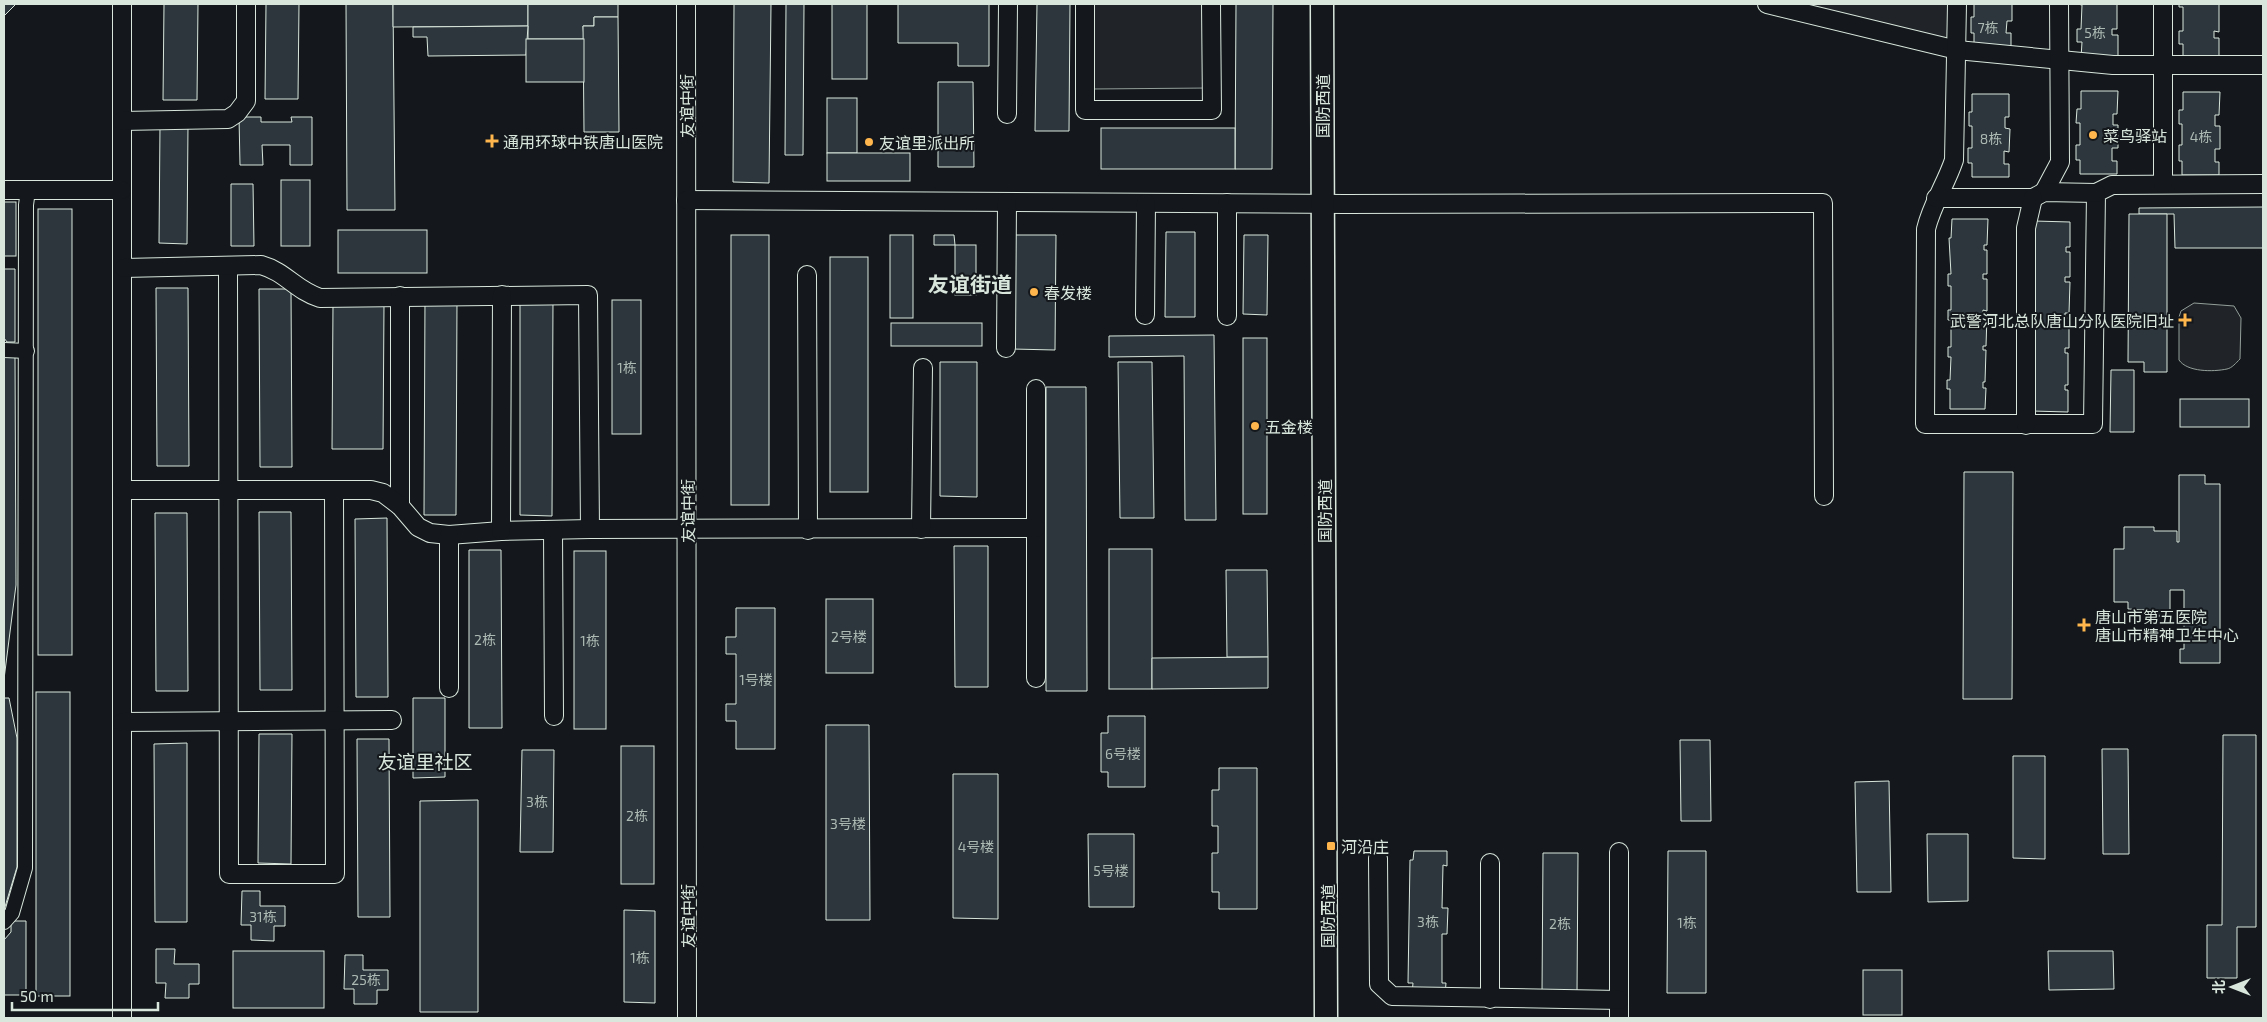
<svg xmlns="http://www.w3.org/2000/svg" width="2267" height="1022" font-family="'Exo 2','Noto Sans SC',sans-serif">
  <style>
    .green { fill: #202428; stroke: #939e99 }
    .building { fill: #2c363c; stroke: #d8e6dc }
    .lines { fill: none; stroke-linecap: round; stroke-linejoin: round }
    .pedestrian-casing { stroke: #d8e6dc; stroke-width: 16 }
    .minor-casing { stroke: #d8e6dc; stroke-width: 20 }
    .tertiary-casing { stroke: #d8e6dc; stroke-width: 25 }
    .pedestrian { stroke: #14181c; stroke-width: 14 }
    .minor { stroke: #14181c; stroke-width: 18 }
    .tertiary { stroke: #14181c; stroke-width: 22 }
    .poi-dot { fill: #ffb74d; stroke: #14181c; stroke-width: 2 }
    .labels { text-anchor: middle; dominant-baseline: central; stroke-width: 4; stroke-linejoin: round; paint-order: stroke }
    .number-label { font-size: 14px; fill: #adbab4 }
    .street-label { font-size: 16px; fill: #d8e6dc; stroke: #14181c }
    .poi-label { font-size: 16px; fill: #d8e6dc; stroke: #14181c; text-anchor: start }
    .quarter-label { font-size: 19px; fill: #d8e6dc; stroke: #14181c }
    .district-label { font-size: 21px; font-weight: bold; fill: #d8e6dc; stroke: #14181c }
  </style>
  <rect width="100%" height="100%" fill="#14181c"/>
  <!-- green -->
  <g class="green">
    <path d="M1092,4H1208L1209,88L1092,89Z"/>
    <path d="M1793,4H1950V42Z"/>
    <path d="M2194,303L2234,306L2241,318L2240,359C2236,363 2232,368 2227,369C2213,372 2187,372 2179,360V317L2181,311Z"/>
  </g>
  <!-- building -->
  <g class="building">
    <path d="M4,4H16L4,16Z"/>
    <path d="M164,4H198L197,100H163Z"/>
    <path d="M266,4H299L298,99H265Z"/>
    <path d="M346,4H393L395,210H347Z"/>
    <path d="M393,4H528V26L393,27Z"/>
    <path d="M528,4H618V17H594V26H583L584,39H528Z"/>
    <path d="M734,4H771L769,183L733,182Z"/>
    <path d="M786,4H804L803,155H785Z"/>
    <rect x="832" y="4" width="35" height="75"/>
    <path d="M898,4H989V66H958V43H898Z"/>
    <path d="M1037,4H1070L1069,131H1035Z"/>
    <path d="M1236,4H1273L1272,169H1235Z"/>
    <path d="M1974,4H2012V21H2007L2006,33H2011V46H1974V33H1971V17H1974Z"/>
    <path d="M2077,4H2117V29H2112V35H2118V58H2081L2082,42H2077V29H2081L2082,5Z"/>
    <path d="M2179,4H2219V32L2214,31V38H2219V61L2183,60V44H2179V31H2183V7H2179Z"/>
    <path d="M594,17H618L619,132H584L583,26H594Z"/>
    <path d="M528,26L526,55L428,56L427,37H413V27Z"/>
    <rect x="526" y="39" width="58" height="43"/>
    <path d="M938,82H973L974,167H938Z"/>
    <path d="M2081,91H2118L2117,114H2113V125H2118V148H2112V161H2117V174H2080V160H2076V145H2080V123H2076L2077,109H2081Z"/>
    <path d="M2183,92H2220L2219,115H2215V126H2220V149H2215V162H2219V175H2182V161H2179V145H2182V124H2179V110H2183Z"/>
    <path d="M1972,94H2009V117H2005V128L2010,129L2009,152L2004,151V164H2009V177H1972V163H1968V148H1972V126H1969V112H1972Z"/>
    <rect x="827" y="98" width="30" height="55"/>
    <path d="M239,117H261V122H292L291,117H312V165H290V145H262L263,165H240Z"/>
    <path d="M160,125H188L187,244L159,243Z"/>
    <rect x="1101" y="128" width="134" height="41"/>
    <rect x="827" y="153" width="83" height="28"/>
    <rect x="281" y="180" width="29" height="66"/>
    <path d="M231,184H253L254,246H231Z"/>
    <rect x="4" y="202" width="12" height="54"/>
    <path d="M2263,207V248H2175L2174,214H2139V208Z"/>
    <rect x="38" y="209" width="34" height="446"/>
    <path d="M2129,214H2167V372H2144V362H2128Z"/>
    <path d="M1952,219H1988L1987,245H1984V250H1987V274H1983V279H1987V311L1983,310V315L1987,316L1986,346H1983V350H1986L1985,382H1983V388H1986L1985,409H1950V389H1947V380H1950L1951,357H1948V347H1951V320H1948V310H1951V286H1948V274H1951L1949,238H1951Z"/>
    <path d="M2034,221L2070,222V247H2066V252H2070V277H2065V282H2070L2069,313H2065V318H2069V348H2065V353H2068V385H2065V390H2068V412L2032,411Z"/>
    <rect x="338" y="230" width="89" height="43"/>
    <path d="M1166,232H1195V317H1165Z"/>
    <rect x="731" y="235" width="38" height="270"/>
    <rect x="890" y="235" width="23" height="83"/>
    <path d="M934,235H954L955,245H934Z"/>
    <path d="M1013,235H1056L1055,350L1012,349Z"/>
    <path d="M1244,235H1268L1267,315L1243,314Z"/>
    <rect x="955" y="245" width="21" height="50"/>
    <rect x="830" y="257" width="38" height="235"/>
    <path d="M4,269H15V342H7L4,338Z"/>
    <path d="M156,288H188L189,466H157Z"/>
    <path d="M259,289H291L292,467H260Z"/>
    <path d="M425,297L457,298L456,515H424Z"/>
    <path d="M520,298H553L552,516L520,515Z"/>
    <rect x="612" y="300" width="29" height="134"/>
    <path d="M333,304H384L383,449H332Z"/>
    <rect x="891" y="323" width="91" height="23"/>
    <path d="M1214,335L1216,520H1185L1184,356L1109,357V336Z"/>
    <rect x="1243" y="338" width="24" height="176"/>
    <path d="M4,357H15L16,585L4,679Z"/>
    <path d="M940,362H977V497L940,496Z"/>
    <path d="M1118,362H1152L1154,518H1120Z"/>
    <path d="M2111,370H2134V432H2110Z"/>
    <path d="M1046,387H1086L1087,691H1046Z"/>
    <rect x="2180" y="399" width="69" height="28"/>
    <path d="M1964,472H2013L2012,699H1963Z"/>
    <path d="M2179,475H2205V484H2220V663H2180V649H2184V590H2170V616H2146V610L2128,609V602H2114V549H2124V527H2154V531H2177V542H2179Z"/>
    <path d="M259,512H291L292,690H260Z"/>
    <path d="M155,513H187L188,691H156Z"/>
    <path d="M387,518L388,697H356L355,519Z"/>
    <path d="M954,546H988V687H955Z"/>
    <rect x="1109" y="549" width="43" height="140"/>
    <path d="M469,550H501L502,728H469Z"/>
    <rect x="574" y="551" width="32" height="178"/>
    <path d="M1226,570H1267L1268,657H1227Z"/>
    <rect x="826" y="599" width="47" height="74"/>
    <path d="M736,608H775V749H736V721H726V704H736V654H726V637H736Z"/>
    <path d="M1268,657V688L1152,689V658Z"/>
    <rect x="36" y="692" width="34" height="304"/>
    <path d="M4,698H9L17,738V867L4,910Z"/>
    <path d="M413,698H445V777L413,778Z"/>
    <path d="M1108,716H1145V787H1108V772H1101V733H1108Z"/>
    <path d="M826,725H869L870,920H826Z"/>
    <path d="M259,734H292L291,864L258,863Z"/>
    <path d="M2223,735H2256V927H2237V978H2207V925H2222Z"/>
    <path d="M357,739H389L390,917H358Z"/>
    <path d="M1680,740H1710L1711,821H1681Z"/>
    <path d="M187,743V922H155L154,744Z"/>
    <rect x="621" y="746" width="33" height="138"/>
    <path d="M2102,749H2128L2129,854H2103Z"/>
    <path d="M522,750H554L553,852H520Z"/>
    <path d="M2013,756H2045V859L2013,858Z"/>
    <path d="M1219,768H1257V909H1219V892H1212V853H1218V826H1212V790H1219Z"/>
    <path d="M953,774H998V919L953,918Z"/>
    <path d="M1889,781L1891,892H1857L1855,782Z"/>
    <path d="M478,800V1012H420V801Z"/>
    <path d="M1088,834H1134V907H1089Z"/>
    <path d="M1927,834H1968V901L1928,902Z"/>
    <path d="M1414,851H1447V866L1443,865L1442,908H1448L1447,934H1442V983H1446L1445,995L1412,994L1413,983H1408L1410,860H1413Z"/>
    <path d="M1668,851H1706V993H1667Z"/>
    <path d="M1543,853H1578L1577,993H1542Z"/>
    <path d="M242,891H260V906H285V926H274V941L251,940V925H241Z"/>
    <path d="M624,910L655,911V1003L624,1002Z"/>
    <path d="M11,921H26V995H4V940L11,932Z"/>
    <path d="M156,949H175L174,964H199V984H189V998H165L166,983H156Z"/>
    <rect x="233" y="951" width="91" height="57"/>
    <path d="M2048,951H2113L2114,989L2049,990Z"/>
    <path d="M345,955H363V970H388V990H377V1004H354V989H344Z"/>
    <rect x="1863" y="970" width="39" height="45"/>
  </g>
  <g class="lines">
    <!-- pedestrian casing -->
    <g class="pedestrian-casing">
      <g id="pedestrian">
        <path d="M4,350L27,351"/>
        <path d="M4,922L12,913L25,868L26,205L28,190"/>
      </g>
    </g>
    <!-- minor casing -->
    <g class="minor-casing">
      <g id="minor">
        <path d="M122,4V1018"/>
        <path d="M686,4L687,1018"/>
        <path d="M1085,4V110H1212L1211,4"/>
        <path d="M1767,4L1957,50L2113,65H2263"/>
        <path d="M1957,4L1954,160C1946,184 1932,204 1926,229L1925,424H2093L2096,193L2112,185L2263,184"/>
        <path d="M2163,4V184"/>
        <path d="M1007,114L1008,4"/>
        <path d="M122,121L228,119L237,113L246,101V4"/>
        <path d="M4,190H122"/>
        <path d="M2044,192L2060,162L2059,4"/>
        <path d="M1936,198H2033L2044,192L2096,193"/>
        <path d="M686,200L1345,204L1823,203L1824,496"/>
        <path d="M228,267L229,874H335L334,490"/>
        <path d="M124,268L261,265C286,272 295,290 320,298L588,295L590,529"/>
        <path d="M807,275L808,530"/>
        <path d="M400,296V506"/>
        <path d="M1145,315L1146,203"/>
        <path d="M1227,316V203"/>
        <path d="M1006,348L1007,202"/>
        <path d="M1036,389V678"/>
        <path d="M2026,425V228L2033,198"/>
        <path d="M122,490H371L383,493L400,506L418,527L430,533L449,535L501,531L590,529L1036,528"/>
        <path d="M921,529L923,368"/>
        <path d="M553,530L554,716"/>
        <path d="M501,531L502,295"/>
        <path d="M449,535V688"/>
        <path d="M122,722L392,720"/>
        <path d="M1619,852V1018"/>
        <path d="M1378,858L1379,984L1392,996L1619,1000"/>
        <path d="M1490,863V999"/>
      </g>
    </g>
    <!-- tertiary casing -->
    <g class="tertiary-casing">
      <path id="tertiary" d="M1322,4L1326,1018"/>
    </g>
    <!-- pedestrian -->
    <use href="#pedestrian" class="pedestrian"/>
    <!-- minor -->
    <use href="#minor" class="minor"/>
    <!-- tertiary -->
    <use href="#tertiary" class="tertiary"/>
  </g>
  <!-- markers -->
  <g class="poi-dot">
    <circle cx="2093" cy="135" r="5"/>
    <path d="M489.5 133.5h5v5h5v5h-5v5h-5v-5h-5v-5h5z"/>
    <circle cx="869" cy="142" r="5"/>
    <circle cx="1034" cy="292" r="5"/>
    <path d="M2182.5 312.5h5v5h5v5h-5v5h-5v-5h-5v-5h5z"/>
    <circle cx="1255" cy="426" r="5"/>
    <path d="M2081.5 617.5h5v5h5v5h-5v5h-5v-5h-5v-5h5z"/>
    <rect x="1326" y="841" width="10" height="10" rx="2.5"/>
  </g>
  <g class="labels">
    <!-- number labels -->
    <g class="number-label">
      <text x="1988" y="27">7栋</text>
      <text x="2095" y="32">5栋</text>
      <text x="2201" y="136">4栋</text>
      <text x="1991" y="138">8栋</text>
      <text x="627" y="367">1栋</text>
      <text x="849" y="636">2号楼</text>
      <text x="485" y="639">2栋</text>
      <text x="590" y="640">1栋</text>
      <text x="756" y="679">1号楼</text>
      <text x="1123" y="753">6号楼</text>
      <text x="537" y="801">3栋</text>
      <text x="637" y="815">2栋</text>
      <text x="848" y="823">3号楼</text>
      <text x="976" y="846">4号楼</text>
      <text x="1111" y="870">5号楼</text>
      <text x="263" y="916">31栋</text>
      <text x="1428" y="921">3栋</text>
      <text x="1687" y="922">1栋</text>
      <text x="1560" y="923">2栋</text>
      <text x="640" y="957">1栋</text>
      <text x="366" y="979">25栋</text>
    </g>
    <!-- street labels -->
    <g class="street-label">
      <text transform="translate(686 106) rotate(-90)">友谊中街</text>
      <text transform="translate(1322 106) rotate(-90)">国防西道</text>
      <text transform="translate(687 511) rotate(-90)">友谊中街</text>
      <text transform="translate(1324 511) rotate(-90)">国防西道</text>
      <text transform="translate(687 916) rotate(-90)">友谊中街</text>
      <text transform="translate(1327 916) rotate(-90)">国防西道</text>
    </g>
    <!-- poi labels -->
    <g class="poi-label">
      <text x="2103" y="135">菜鸟驿站</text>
      <text x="503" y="141">通用环球中铁唐山医院</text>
      <text x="879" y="142">友谊里派出所</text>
      <text x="1044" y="292">春发楼</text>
      <text x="2174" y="320" text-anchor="end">武警河北总队唐山分队医院旧址</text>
      <text x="1265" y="426">五金楼</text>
      <text x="2095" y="616">唐山市第五医院<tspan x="2095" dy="18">唐山市精神卫生中心</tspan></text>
      <text x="1341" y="846">河沿庄</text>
    </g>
    <!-- quarter labels -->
    <g class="quarter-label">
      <text x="425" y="761">友谊里社区</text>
    </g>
    <!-- district labels -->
    <g class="district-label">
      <text x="970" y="283">友谊街道</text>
    </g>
  </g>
  <!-- border -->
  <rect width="2267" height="1022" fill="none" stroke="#d8e6dc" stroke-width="10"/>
  <!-- north arrow -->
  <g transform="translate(2232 987) rotate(270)" stroke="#14181c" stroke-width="4" paint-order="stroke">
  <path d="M0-4L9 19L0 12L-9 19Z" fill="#d8e6dc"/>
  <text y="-8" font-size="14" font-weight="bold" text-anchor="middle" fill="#d8e6dc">北</text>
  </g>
  <!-- scale -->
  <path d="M12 1002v8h146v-8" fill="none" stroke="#d8e6dc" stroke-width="2.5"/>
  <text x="20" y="1002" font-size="15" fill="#d8e6dc" stroke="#14181c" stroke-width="4" paint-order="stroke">50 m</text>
</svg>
